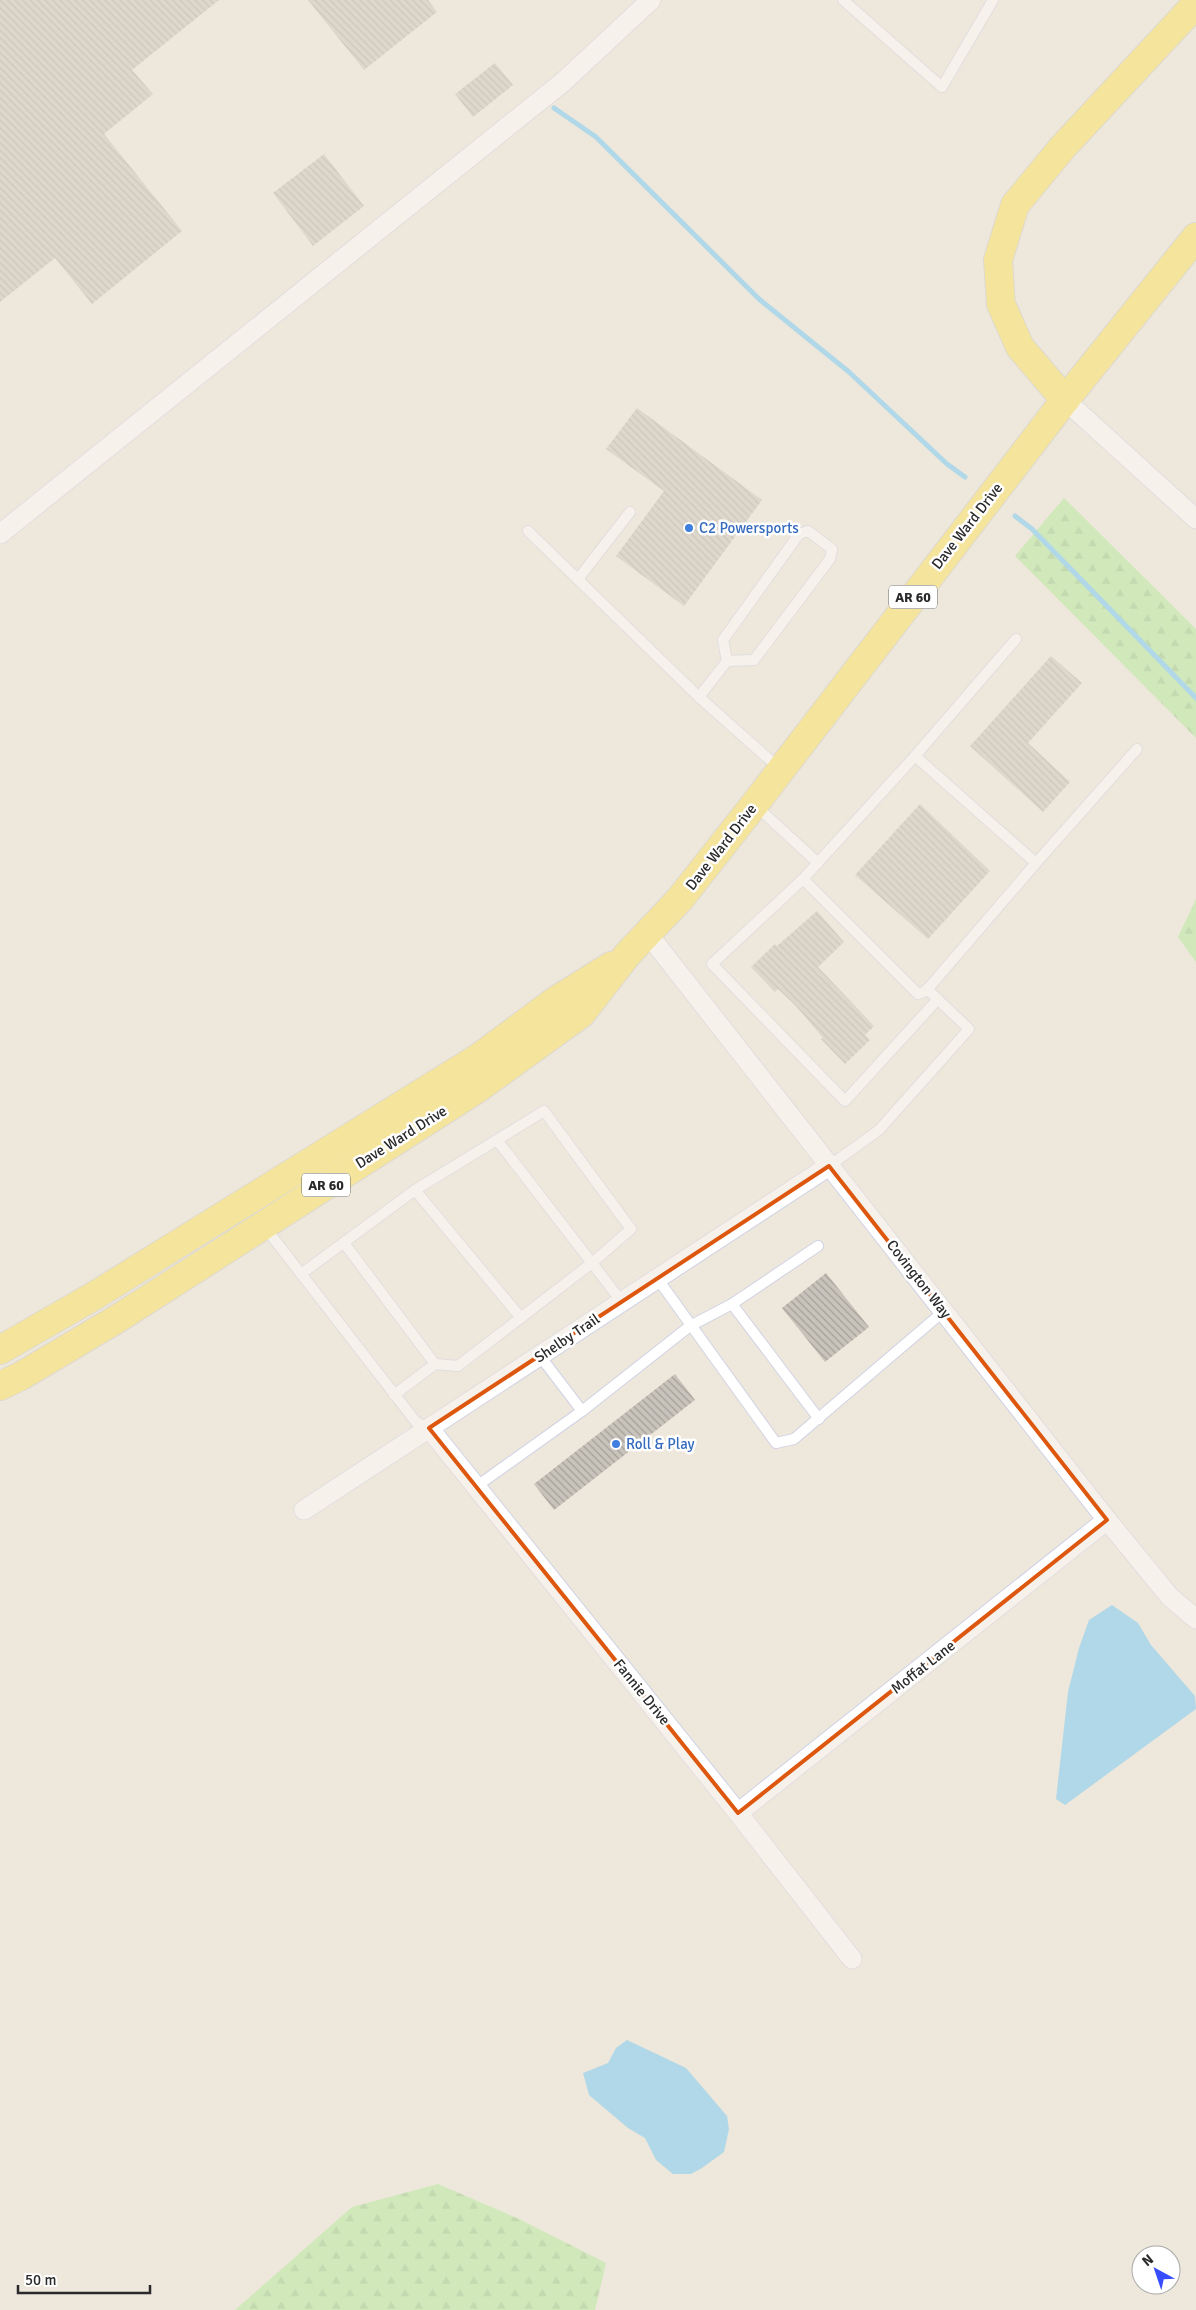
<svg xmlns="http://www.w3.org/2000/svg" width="1196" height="2310" font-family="Signika,sans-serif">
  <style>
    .forest { fill: url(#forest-firs) }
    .water { fill: #65c6f9 }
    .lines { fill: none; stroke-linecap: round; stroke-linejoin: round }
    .stream { stroke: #65c6f9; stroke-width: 5 }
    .building { fill: url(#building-back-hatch) }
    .service-casing { stroke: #d0d2e5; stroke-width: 12 }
    .minor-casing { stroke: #d0d2e5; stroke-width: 21 }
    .primary-casing { stroke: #c8c8c8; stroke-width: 30 }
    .service { stroke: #fff; stroke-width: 10 }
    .minor { stroke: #fff; stroke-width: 19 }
    .primary { stroke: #fce151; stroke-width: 28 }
    .marked { fill: none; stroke: #de570e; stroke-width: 4; stroke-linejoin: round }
    .shop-dot { fill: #3f7fe0; stroke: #fff; stroke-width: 2 }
    .labels { text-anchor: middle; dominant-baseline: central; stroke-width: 5; stroke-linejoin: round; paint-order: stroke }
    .shield { fill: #fff; stroke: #6a6a6a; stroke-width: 1 }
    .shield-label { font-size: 14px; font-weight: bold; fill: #2a2a2a }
    .street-label { font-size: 15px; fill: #2a2a2a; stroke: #fff }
    .shop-label { font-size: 15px; fill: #366cbe; stroke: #fff; text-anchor: start }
  </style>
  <defs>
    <pattern id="forest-firs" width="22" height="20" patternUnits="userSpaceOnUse" patternTransform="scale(1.25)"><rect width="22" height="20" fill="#aae993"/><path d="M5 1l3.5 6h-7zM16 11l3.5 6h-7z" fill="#92c87f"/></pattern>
    <pattern id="building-back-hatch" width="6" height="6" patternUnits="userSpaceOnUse" patternTransform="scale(1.25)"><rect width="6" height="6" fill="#c9c4bb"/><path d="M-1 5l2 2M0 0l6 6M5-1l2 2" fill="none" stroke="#a39f98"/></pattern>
  </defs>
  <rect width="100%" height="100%" fill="#eee7db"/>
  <!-- forest -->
  <g class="forest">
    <path d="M1064,498L1196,629V738L1015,556Z"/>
    <path d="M1196,899V962L1178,937Z"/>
    <path d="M438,2184L519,2219L606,2263L595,2310H235L352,2207Z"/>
  </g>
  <!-- water -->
  <g class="water">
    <path d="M1112,1605L1138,1623L1151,1645L1195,1696L1196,1709L1065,1805L1056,1799L1068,1692L1079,1648L1089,1620Z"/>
    <path d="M627,2040L686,2068L727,2116L729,2129L724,2152L702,2168L691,2174H673L656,2160L645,2138L628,2128L589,2095L583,2073L608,2063L616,2048Z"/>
  </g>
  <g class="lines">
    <!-- stream -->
    <g class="stream">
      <path d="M554,108L596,137L759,299L849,372L947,464L965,477"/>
      <path d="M1015,516L1032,529L1196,698"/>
    </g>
  </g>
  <!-- building -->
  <g class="building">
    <path d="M0,0H219L132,70L153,94L104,134L182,231L92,304L55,258L0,302Z"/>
    <path d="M308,0H428L437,12L364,70Z"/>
    <path d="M495,63L513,85L473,117L455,94Z"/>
    <path d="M324,154L364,206L313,246L273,193Z"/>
    <path d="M637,408L762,500L684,606L616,556L664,491L606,449Z"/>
    <path d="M1051,656L1082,683L1028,743L1070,782L1043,812L970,746Z"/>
    <path d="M920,804L990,871L928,939L855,875Z"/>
    <path d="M817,911L844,942L818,967L874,1026L865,1035L870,1040L845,1064L821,1039L823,1038L796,1006L778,989L775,992L751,967L775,944L777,946Z"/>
    <path d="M826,1273L869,1327L825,1362L782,1308Z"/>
    <path d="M675,1374L695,1400L554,1510L534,1484Z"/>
  </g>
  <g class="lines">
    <!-- service casing -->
    <g class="service-casing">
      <g id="service">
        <path d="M843,0L942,87L993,0"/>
        <path d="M528,531L699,697L780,769"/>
        <path d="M578,579L630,512"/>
        <path d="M699,697L727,661L723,640L799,534L808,531L832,549L830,559L754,660L727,661"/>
        <path d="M915,756L1016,639"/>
        <path d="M755,805L818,863"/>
        <path d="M1036,863L1137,749"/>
        <path d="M803,879L918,994L926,991L1036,863L915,756L803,879L712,964L845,1101L938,999"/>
        <path d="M497,1140L622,1302"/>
        <path d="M829,1166L879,1130L969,1029L927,989"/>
        <path d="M415,1190L521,1318"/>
        <path d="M264,1226L416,1422L429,1428"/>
        <path d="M344,1243L435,1364"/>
        <path d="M301,1274L415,1190L544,1111L631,1229L592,1263L458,1366L435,1364L394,1395"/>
        <path d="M657,1278L776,1443L794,1439L944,1311"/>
        <path d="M732,1304L819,1419"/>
        <path d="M540,1356L582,1411"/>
        <path d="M477,1486L582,1411L690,1326L732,1304L818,1246"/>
      </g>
    </g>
    <!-- minor casing -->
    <g class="minor-casing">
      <g id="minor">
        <path d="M1065,400L1196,519"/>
        <path d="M0,534L563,82L651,0"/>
        <path d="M648,934L1107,1520L1170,1597L1196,1619"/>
        <path d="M429,1428L738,1813L852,1959"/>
        <path d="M304,1510L829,1166"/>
        <path d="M738,1813L1107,1520"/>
      </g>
    </g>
    <!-- primary casing -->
    <g class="primary-casing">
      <g id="primary">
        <path d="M1065,400L1020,347L1001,304L998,260L1015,205L1062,148L1196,4"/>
        <path d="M0,1350L94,1296L478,1058L555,1001L611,966"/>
        <path d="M0,1386L21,1376L117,1319L477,1089L581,1014L627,955L680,899L754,805L1065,400L1196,237"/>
      </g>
    </g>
    <!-- service -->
    <use href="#service" class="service"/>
    <!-- minor -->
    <use href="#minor" class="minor"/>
    <!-- primary -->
    <use href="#primary" class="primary"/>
  </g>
  <!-- marked area -->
  <path d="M0 0H1196V2310H0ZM829,1166L1107,1520L738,1813L429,1428Z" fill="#eee7db" fill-opacity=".55" fill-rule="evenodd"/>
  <path class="marked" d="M829,1166L1107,1520L738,1813L429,1428Z"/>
  <!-- markers -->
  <g class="shop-dot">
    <circle cx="689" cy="528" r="5"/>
    <circle cx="616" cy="1444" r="5"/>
  </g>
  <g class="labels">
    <!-- shield labels -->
    <g class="shield">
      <rect x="889" y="585.5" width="48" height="23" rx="4"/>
      <rect x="302" y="1173.5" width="48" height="23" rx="4"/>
    </g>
    <g class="shield-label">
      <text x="913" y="597">AR 60</text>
      <text x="326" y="1185">AR 60</text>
    </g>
    <!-- street labels -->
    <g class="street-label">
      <text transform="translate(967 526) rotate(-52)">Dave Ward Drive</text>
      <text transform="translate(721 847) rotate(-52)">Dave Ward Drive</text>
      <text transform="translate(401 1137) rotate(-32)">Dave Ward Drive</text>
      <text transform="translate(919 1279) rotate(52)">Covington Way</text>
      <text transform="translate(567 1338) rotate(-34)">Shelby Trail</text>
      <text transform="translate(923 1667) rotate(-38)">Moffat Lane</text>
      <text transform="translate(642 1692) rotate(51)">Fannie Drive</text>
    </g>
    <!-- shop labels -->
    <g class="shop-label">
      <text x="699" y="528">C2 Powersports</text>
      <text x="626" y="1444">Roll &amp; Play</text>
    </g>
  </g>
  <!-- north arrow -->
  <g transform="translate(1156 2270) rotate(320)"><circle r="24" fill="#ffffff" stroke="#aaaaaa"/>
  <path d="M0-4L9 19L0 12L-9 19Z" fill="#374dff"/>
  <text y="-8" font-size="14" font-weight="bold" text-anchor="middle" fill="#2a2a2a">N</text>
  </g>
  <!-- scale -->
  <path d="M18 2285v8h132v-8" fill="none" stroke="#2a2a2a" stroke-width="2.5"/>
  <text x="25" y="2285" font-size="15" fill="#2a2a2a" stroke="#ffffff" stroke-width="4" paint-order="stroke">50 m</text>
</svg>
